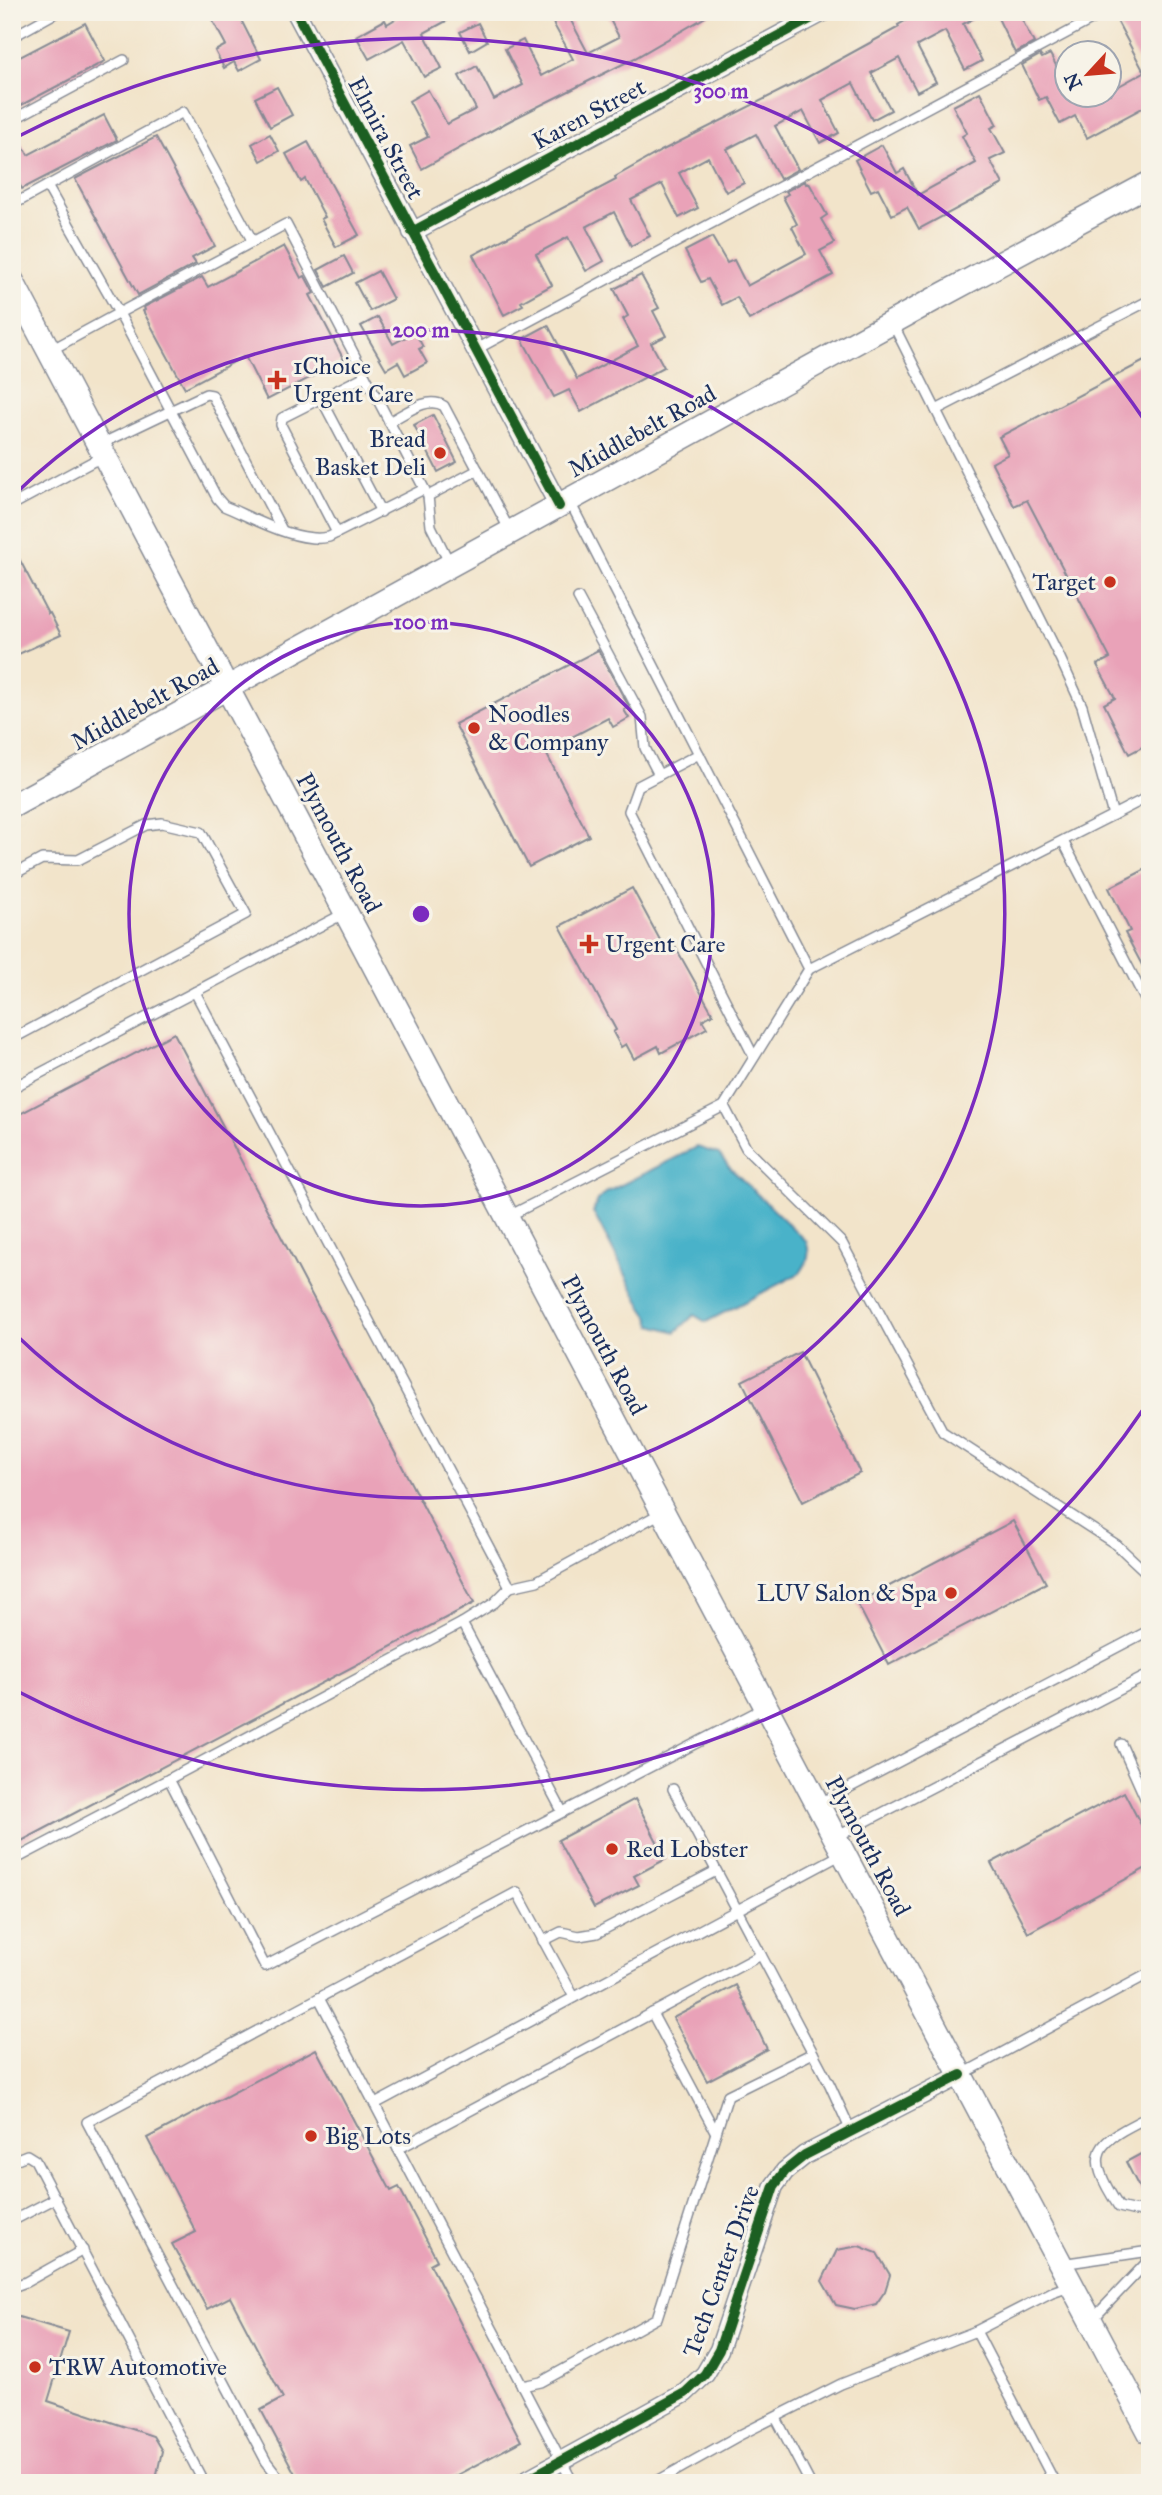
<svg xmlns="http://www.w3.org/2000/svg" width="1162" height="2495" font-family="'IM FELL Great Primer',serif">
  <style>
    .water { fill: #4ab2c9; stroke: #327094; stroke-width: 2 }
    .building { fill: #e9a2b8 }
    .lines { fill: none; stroke-linecap: round; stroke-linejoin: round }
    .lane-casing { stroke: #868a94; stroke-width: 12 }
    .street-casing { stroke: #868a94; stroke-width: 21 }
    .secondary-casing { stroke: #868a94; stroke-width: 26 }
    .lane { stroke: #fff; stroke-width: 9 }
    .street { stroke: #fff; stroke-width: 18 }
    .secondary { stroke: #fff; stroke-width: 23 }
    .cycleway-casing { stroke: #f7f3e8; stroke-width: 15 }
    .cycleway { stroke: #1b5e20; stroke-width: 10 }
    .ring { fill: none; stroke: #7b2cbf; stroke-width: 3.5 }
    .poi-dot { fill: #c8321e; stroke: #f7f3e8; stroke-width: 2.5 }
    .labels { text-anchor: middle; dominant-baseline: central; stroke-width: 6; stroke-linejoin: round; paint-order: stroke }
    .street-label { font-size: 24px; fill: #1b2f5e; stroke: #f7f3e8 }
    .poi-label { font-size: 24px; fill: #1b2f5e; stroke: #f7f3e8; text-anchor: start }
    .centre { fill: #7b2cbf; stroke: #f7f3e8; stroke-width: 3.5 }
    .ring-label { font-size: 21px; text-anchor: middle; font-weight: bold; fill: #7b2cbf; stroke: #f7f3e8; stroke-width: 6; stroke-linejoin: round; paint-order: stroke }
  </style>
  <rect width="100%" height="100%" fill="#f7f3e8"/>
  <filter id="ink" filterUnits="userSpaceOnUse"><feTurbulence type="fractalNoise" baseFrequency=".0143" numOctaves="2"/><feDisplacementMap in="SourceGraphic" scale="14" xChannelSelector="R" yChannelSelector="G"/><feConvolveMatrix kernelMatrix="1 2 1 2 8 2 1 2 1" color-interpolation-filters="sRGB"/></filter>
  <filter id="wash" filterUnits="userSpaceOnUse"><feTurbulence type="fractalNoise" baseFrequency=".00686" numOctaves="4" result="noise"/><feDisplacementMap in="SourceGraphic" scale="28" xChannelSelector="R" yChannelSelector="G"/><feGaussianBlur stdDeviation="1.57" result="paint"/><feColorMatrix in="noise" values="0 0 0 0 0 0 0 0 0 0 0 0 0 0 0 0 0 1.4 0 .05"/><feComposite in="paint" operator="in"/></filter>
  <g filter="url(#wash)">
    <rect width="100%" height="100%" fill="#f2e4ca"/>
    <!-- water -->
    <path class="water" d="M697,1147L719,1154L729,1167L806,1241C811,1254 808,1262 800,1273L706,1322L694,1315L676,1332L652,1325L649,1316L642,1306L593,1212L598,1200L607,1192Z"/>
    <g id="blocks">
      <!-- building -->
      <g class="building">
        <path d="M208,12H237L261,59L239,71L234,62L224,68L215,51L226,45Z"/>
        <path d="M407,12H463L424,33L442,68L424,77L404,40L369,59L356,36L385,20L387,24Z"/>
        <path d="M606,12H714L635,58L511,120L422,169L410,146L428,137L409,101L428,90L447,124L476,109L459,76L477,66L494,100L523,85L505,49L523,40L541,76L573,59L553,23L568,15L588,53L619,37Z"/>
        <path d="M921,12H986L963,24L982,61L965,70L945,31L917,46L936,82L917,92L899,58L871,73L891,110L872,120L853,83L822,100L839,133L820,143L803,111L775,126L798,169L780,179L756,134L727,149L744,183L726,192L708,157L679,173L698,208L679,218L662,184L631,200L650,236L631,246L614,212L586,227L604,261L586,271L568,237L536,254L552,285L521,302L523,305L504,315L473,255L616,180L615,177L661,151L804,79L899,27L898,25Z"/>
        <path d="M995,12H1018L1034,43L1015,53Z"/>
        <path d="M1129,12H1146L1150,20V104L1087,138L1075,116L1060,124L1046,97L1039,100L1022,65L1040,55L1042,58L1050,54L1068,88V94H1080L1085,104L1103,94H1110V91L1144,72L1116,19Z"/>
        <path d="M85,23L105,61L12,110V61Z"/>
        <path d="M478,23L487,41L470,51L460,32Z"/>
        <path d="M277,87L292,115L270,127L255,98Z"/>
        <path d="M980,92L997,125L991,128L1005,153L990,160L1003,184L919,229L907,207L892,215L878,188L871,191L855,160L882,145L897,173L904,169L918,195L976,163L962,136L967,133L953,106Z"/>
        <path d="M104,115L117,140L22,189L12,171V127L28,155Z"/>
        <path d="M270,134L279,151L261,161L252,144Z"/>
        <path d="M156,137L215,246L192,258L196,264L138,295L75,179Z"/>
        <path d="M308,142L359,235L336,247L321,219L325,217L305,179L301,182L286,154Z"/>
        <path d="M805,181L806,184L809,183L827,215L821,219L835,243L820,251L833,275L749,320L737,297L722,305L708,279L701,282L685,251L712,237L727,263L734,260L747,286L806,254L792,227L797,224L783,197L788,194L786,191Z"/>
        <path d="M284,246L301,278L305,276L314,293L310,295L344,360L267,400L245,356L185,388L143,311L145,310L144,307L202,277L208,287Z"/>
        <path d="M344,256L353,273L327,287L318,270Z"/>
        <path d="M378,271L393,299L370,311L355,283Z"/>
        <path d="M641,275L659,308L653,311L666,336L651,343L664,367L581,412L569,390L554,397L522,339L548,325L577,379L638,346L623,319L628,316L614,289Z"/>
        <path d="M378,317L393,344L415,332L423,347L419,349L427,363L405,375L398,362L386,369L361,326Z"/>
        <path d="M1150,358V743L1129,754L1104,704L1115,698L1097,665L1110,658L1027,500L1014,506L992,463L1008,454L999,437Z"/>
        <path d="M433,415L457,462L438,472L414,425Z"/>
        <path d="M12,545L48,614L50,613L61,635L12,657Z"/>
        <path d="M598,650L629,707L624,710L629,718L613,727L608,718L545,751L589,836L529,867L455,724Z"/>
        <path d="M1150,867V980L1125,933L1130,931L1109,888Z"/>
        <path d="M632,888L667,953L676,948L713,1014L702,1020L707,1028L661,1053L658,1046L634,1059L626,1044L621,1047L613,1032L616,1030L560,926Z"/>
        <path d="M174,1033L474,1603L12,1846V1118Z"/>
        <path d="M800,1352L860,1473L803,1502L742,1381Z"/>
        <path d="M1013,1521L1046,1583L889,1665L857,1603Z"/>
        <path d="M1124,1792L1150,1842V1866L1028,1933L991,1863Z"/>
        <path d="M635,1799L666,1859L634,1876L639,1885L594,1908L558,1840Z"/>
        <path d="M736,1985L767,2049L707,2081L673,2018Z"/>
        <path d="M316,2049L391,2191L399,2187L437,2260L430,2264L521,2441L442,2483H300L261,2410L283,2398L230,2297L207,2309L172,2244L196,2232L147,2138Z"/>
        <path d="M1150,2149V2198L1145,2199L1126,2162Z"/>
        <path d="M859,2246L877,2253L890,2275L885,2291L876,2304L855,2309L836,2305L822,2281L837,2250Z"/>
        <path d="M12,2315L69,2332L48,2401L153,2436L162,2451L155,2483H12Z"/>
      </g>
    </g>
  </g>
  <g filter="url(#ink)">
    <use href="#blocks" fill-opacity="0" stroke="#868a94" stroke-width="2"/>
    <g class="lines">
      <!-- lane casing -->
      <g class="lane-casing">
        <g id="lane">
          <path d="M12,37L57,12"/>
          <path d="M12,120L124,60"/>
          <path d="M47,186L119,313L286,224L428,496L431,526L450,564"/>
          <path d="M12,205L183,112L253,242"/>
          <path d="M893,324L1060,658L1082,706L1113,815L1150,796"/>
          <path d="M51,350L119,313L217,498L224,506C253,518 298,544 329,537L424,489"/>
          <path d="M475,350L1106,12"/>
          <path d="M321,398L381,512"/>
          <path d="M936,410L1150,300"/>
          <path d="M389,422C405,414 427,395 444,406L510,531"/>
          <path d="M101,444L206,394L212,395L282,530"/>
          <path d="M428,496L478,470"/>
          <path d="M570,502L809,969L1113,815"/>
          <path d="M12,505L103,456"/>
          <path d="M337,533L281,425L282,418L365,376"/>
          <path d="M578,598L642,717L645,748L659,775"/>
          <path d="M699,754L638,786L629,811L754,1057"/>
          <path d="M1063,841L1150,1009"/>
          <path d="M12,875L42,859L78,860L146,825L162,823L201,832L246,914L12,1039"/>
          <path d="M195,992L510,1587L537,1581L661,1513"/>
          <path d="M12,1088L345,913"/>
          <path d="M724,1106L746,1148L842,1243L943,1432L1117,1545L1150,1576"/>
          <path d="M507,1217L724,1106L809,969"/>
          <path d="M510,1587L494,1603L462,1623L562,1811"/>
          <path d="M462,1623L169,1779L265,1966L764,1708"/>
          <path d="M1121,1744L1146,1800L1150,1803"/>
          <path d="M673,1789L830,2085L851,2131"/>
          <path d="M820,1803L1150,1630"/>
          <path d="M836,1837L1150,1674"/>
          <path d="M12,1861L169,1779"/>
          <path d="M543,1941L561,1932L579,1936L597,1933L716,1871"/>
          <path d="M319,1998L573,2483"/>
          <path d="M652,2013L716,2133"/>
          <path d="M961,2075L1150,1973"/>
          <path d="M375,2104L842,1854"/>
          <path d="M1150,2116C1096,2143 1082,2151 1119,2207L1136,2211L1150,2205"/>
          <path d="M398,2149L761,1955"/>
          <path d="M12,2161L27,2155L35,2160L204,2483"/>
          <path d="M12,2221L56,2198"/>
          <path d="M1061,2264L1150,2251"/>
          <path d="M12,2287L26,2282L83,2250"/>
          <path d="M1092,2320L1150,2259"/>
          <path d="M522,2386L541,2382L657,2318L728,2095L813,2053"/>
          <path d="M776,2418L810,2483"/>
          <path d="M283,2483L266,2461L87,2122L517,1892L574,1997"/>
          <path d="M654,2483L738,2436L841,2384L976,2331"/>
          <path d="M1055,2483L976,2331L1052,2292L1072,2285"/>
        </g>
      </g>
      <!-- street casing -->
      <g class="street-casing">
        <g id="street">
          <path d="M296,12L559,506"/>
          <path d="M412,232L823,12"/>
          <path d="M521,2483L685,2393L705,2374L719,2350L774,2186L785,2171L805,2155L961,2075"/>
        </g>
      </g>
      <!-- secondary casing -->
      <g class="secondary-casing">
        <g id="secondary">
          <path d="M12,281L1150,2433"/>
          <path d="M12,806L931,301L1150,183"/>
        </g>
      </g>
      <!-- lane -->
      <use href="#lane" class="lane"/>
      <!-- street -->
      <use href="#street" class="street"/>
      <!-- secondary -->
      <use href="#secondary" class="secondary"/>
      <!-- cycleway casing -->
      <g class="cycleway-casing">
        <g id="cycleway">
          <path d="M296,12L559,506"/>
          <path d="M412,232L823,12"/>
          <path d="M521,2483L685,2393L705,2374L719,2350L774,2186L785,2171L805,2155L961,2075"/>
        </g>
      </g>
      <!-- cycleway -->
      <use href="#cycleway" class="cycleway"/>
    </g>
  </g>
  <!-- distance rings -->
  <g class="ring">
    <circle cx="421" cy="914" r="292"/>
    <path d="M15 494A584 584 0 1 1 15 1334"/>
    <path d="M1147 1404A876 876 0 0 1 17 1691M17 137A876 876 0 0 1 1147 424"/>
  </g>
  <!-- markers -->
  <g class="poi-dot">
    <path d="M273.5 369.5h7v7h7v7h-7v7h-7v-7h-7v-7h7z"/>
    <circle cx="440" cy="453" r="7"/>
    <circle cx="1110" cy="582" r="7"/>
    <circle cx="474" cy="728" r="7"/>
    <path d="M585.5 933.5h7v7h7v7h-7v7h-7v-7h-7v-7h7z"/>
    <circle cx="951" cy="1593" r="7"/>
    <circle cx="612" cy="1849" r="7"/>
    <circle cx="311" cy="2136" r="7"/>
    <circle cx="35" cy="2367" r="7"/>
  </g>
  <g class="labels">
    <!-- street labels -->
    <g class="street-label">
      <text transform="translate(589 114) rotate(-28)">Karen Street</text>
      <text transform="translate(386 138) rotate(62)">Elmira Street</text>
      <text transform="translate(642 431) rotate(-29)">Middlebelt Road</text>
      <text transform="translate(145 704) rotate(-29)">Middlebelt Road</text>
      <text transform="translate(339 843) rotate(62)">Plymouth Road</text>
      <text transform="translate(604 1345) rotate(62)">Plymouth Road</text>
      <text transform="translate(868 1846) rotate(62)">Plymouth Road</text>
      <text transform="translate(721 2271) rotate(-70)">Tech Center Drive</text>
    </g>
    <!-- poi labels -->
    <g class="poi-label">
      <text x="293" y="366">1Choice<tspan x="293" dy="28">Urgent Care</tspan></text>
      <text x="426" y="439" text-anchor="end">Bread<tspan x="426" dy="28">Basket Deli</tspan></text>
      <text x="1096" y="582" text-anchor="end">Target</text>
      <text x="488" y="714">Noodles<tspan x="488" dy="28">&amp; Company</tspan></text>
      <text x="605" y="944">Urgent Care</text>
      <text x="937" y="1593" text-anchor="end">LUV Salon &amp; Spa</text>
      <text x="626" y="1849">Red Lobster</text>
      <text x="325" y="2136">Big Lots</text>
      <text x="49" y="2367">TRW Automotive</text>
    </g>
  </g>
  <circle cx="421" cy="914" r="10" class="centre"/>
  <g class="ring-label">
    <text x="721" y="98">300 m</text>
    <text x="421" y="337">200 m</text>
    <text x="421" y="629">100 m</text>
  </g>
  <!-- margin -->
  <rect width="1162" height="2495" fill="none" stroke="#f7f3e8" stroke-width="42"/>
  <!-- north arrow -->
  <g transform="translate(1088 74) rotate(244)"><circle r="33" fill="#f7f3e8" stroke="#9fa5b1" stroke-width="2"/>
  <path d="M0-5L12 26L0 18L-12 26Z" fill="#c8321e"/>
  <text y="-10" font-size="19" font-weight="bold" text-anchor="middle" fill="#1b2f5e">N</text>
  </g>
</svg>
